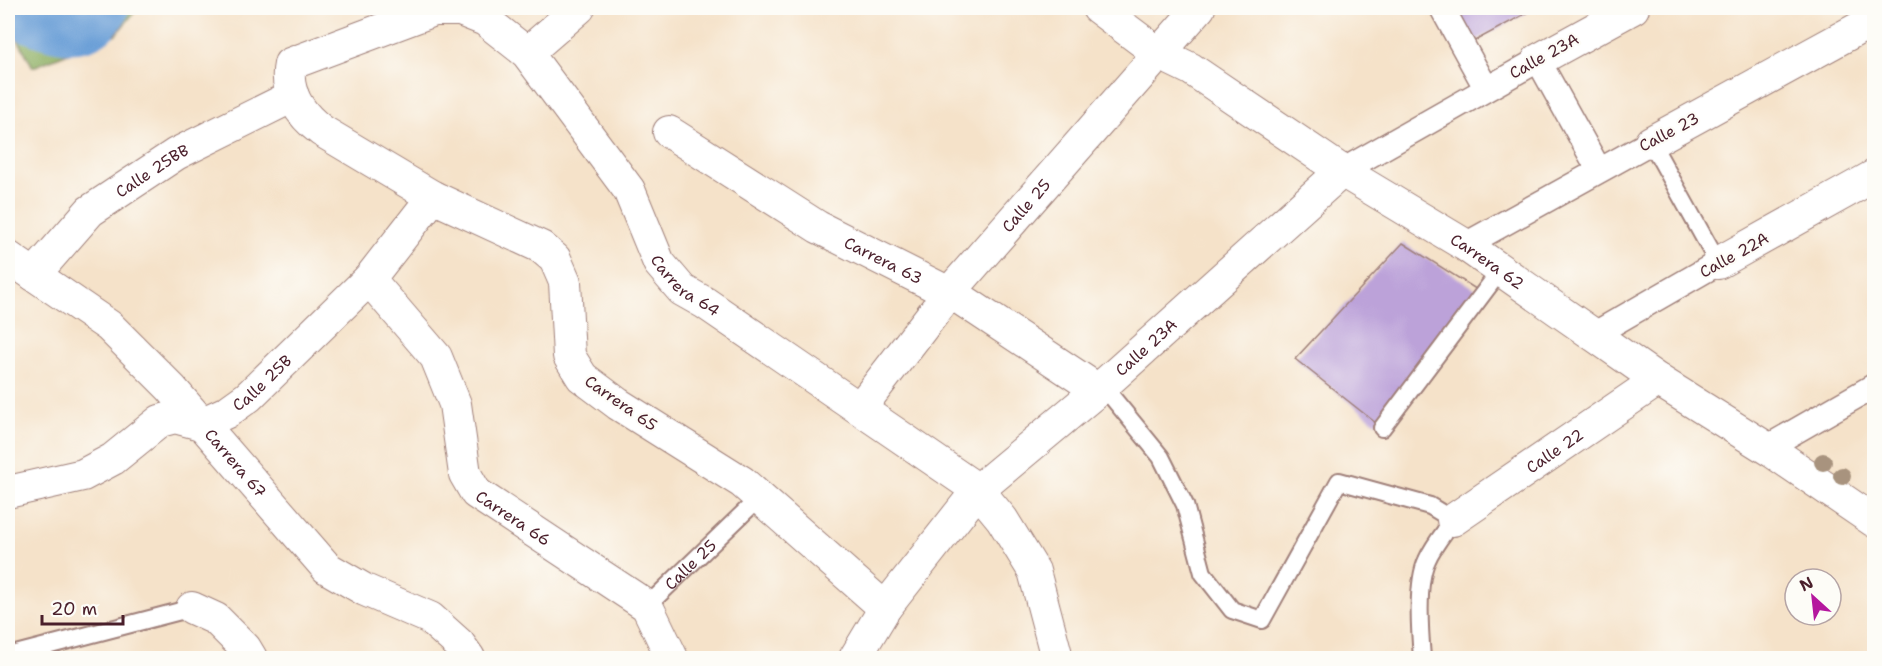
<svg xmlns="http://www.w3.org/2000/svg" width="1882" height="666" font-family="'Shantell Sans',sans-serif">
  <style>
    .forest { fill: #8cae62; stroke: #6b6646; stroke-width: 1.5 }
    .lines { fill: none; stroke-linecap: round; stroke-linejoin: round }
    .river { stroke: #6b9fd7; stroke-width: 50 }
    .building { fill: #bca2d9 }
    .service-casing { stroke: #a0807a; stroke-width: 20 }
    .pedestrian-casing { stroke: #a0807a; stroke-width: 27 }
    .minor-casing { stroke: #a0807a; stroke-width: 34 }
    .service { stroke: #fff; stroke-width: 16 }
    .pedestrian { stroke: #fff; stroke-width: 24 }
    .minor { stroke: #fff; stroke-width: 32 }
    .tree { fill: #a8937e }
    .labels { text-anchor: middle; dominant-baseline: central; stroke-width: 4.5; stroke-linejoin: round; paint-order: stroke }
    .street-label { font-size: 16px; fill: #4a1f2b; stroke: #fdfcf7 }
  </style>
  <rect width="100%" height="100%" fill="#fdfcf7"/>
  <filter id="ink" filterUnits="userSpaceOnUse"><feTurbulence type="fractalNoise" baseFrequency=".0167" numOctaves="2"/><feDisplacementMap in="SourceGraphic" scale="12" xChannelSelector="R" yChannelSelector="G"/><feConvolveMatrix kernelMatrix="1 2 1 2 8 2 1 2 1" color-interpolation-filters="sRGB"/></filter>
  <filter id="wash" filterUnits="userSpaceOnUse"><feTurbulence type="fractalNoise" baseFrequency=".008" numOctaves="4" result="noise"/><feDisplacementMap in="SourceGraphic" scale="24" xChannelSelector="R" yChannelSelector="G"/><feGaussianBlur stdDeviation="1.35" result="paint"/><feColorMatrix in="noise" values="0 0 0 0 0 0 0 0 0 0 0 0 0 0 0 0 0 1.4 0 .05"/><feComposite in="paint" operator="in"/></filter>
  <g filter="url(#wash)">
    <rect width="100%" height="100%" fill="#f5e2c9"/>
    <!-- forest -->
    <path class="forest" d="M8,8H138L116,34L33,67L8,21Z"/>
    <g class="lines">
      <!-- river -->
      <path class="river" d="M8,10C41,19 80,48 104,8"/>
    </g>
    <g id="blocks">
      <!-- building -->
      <g class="building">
        <path d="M1449,8H1536L1469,44Z"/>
        <path d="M1403,243L1479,291L1376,423L1295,359Z"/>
      </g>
    </g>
  </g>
  <g filter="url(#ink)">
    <use href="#blocks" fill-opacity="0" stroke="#a0807a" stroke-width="1.5"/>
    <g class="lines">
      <!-- service casing -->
      <g class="service-casing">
        <g id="service">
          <path d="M1651,142L1718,263"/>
          <path d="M1098,390L1112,397L1161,457L1185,505L1203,573L1232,610L1262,620L1339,481L1430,506L1453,520C1444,533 1433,546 1427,560C1416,583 1420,633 1422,658"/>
          <path d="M1382,428L1500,271"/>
          <path id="s1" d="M647,606L759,498"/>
          <path d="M8,656L192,608"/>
        </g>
      </g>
      <!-- pedestrian casing -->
      <g class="pedestrian-casing">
        <g id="pedestrian">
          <path d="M1442,8L1486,88"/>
          <path d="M1342,171L1538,60L1599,170"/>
          <path d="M1465,245L1651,142"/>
          <path d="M1593,335L1718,263"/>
          <path d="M1766,448L1874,386"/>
        </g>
      </g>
      <!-- minor casing -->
      <g class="minor-casing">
        <g id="minor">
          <path id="s2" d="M1098,8L1158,53L1191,69L1342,171L1465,245L1658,380L1773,452L1874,521"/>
          <path d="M527,53L579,8"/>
          <path d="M1538,60L1633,8"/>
          <path id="s3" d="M669,132L818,227L961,299L1098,390"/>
          <path d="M1651,142L1874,20"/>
          <path id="s4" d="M8,257L109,326L171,388L327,568L365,590L430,618L459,644L469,658"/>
          <path d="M1718,263L1874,176"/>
          <path id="s5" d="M34,275L90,211L176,154L293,96"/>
          <path id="s6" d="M369,279L436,357L455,404L465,474L476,493L647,606L672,658"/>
          <path id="s7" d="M860,408L949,293L1199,8"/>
          <path id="s8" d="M8,492L83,475L113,459L160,421L175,417L201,424L227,412L248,397L369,279L433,197"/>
          <path id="s9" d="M1453,520L1658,380"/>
          <path d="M192,608L216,619L245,648L251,658"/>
          <path id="s10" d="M885,608L742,482L618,404L582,377L569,356L565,282L555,259L541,247L433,197L322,131C301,115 284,92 290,64L434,10H460L485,20L527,53L629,190L659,263L682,290L705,303L978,490L1002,519L1034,571L1057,658"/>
          <path id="s11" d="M855,658L885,608L978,490L1098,390L1342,171"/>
        </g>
      </g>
      <!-- service -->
      <use href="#service" class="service"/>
      <!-- pedestrian -->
      <use href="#pedestrian" class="pedestrian"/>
      <!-- minor -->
      <use href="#minor" class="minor"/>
    </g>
    <!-- trees -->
    <g class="tree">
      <circle cx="1823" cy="462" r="9"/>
      <circle cx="1842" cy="476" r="9"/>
    </g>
  </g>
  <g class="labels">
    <!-- street labels -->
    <g class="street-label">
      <text transform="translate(1544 56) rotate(-29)">Calle 23A</text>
      <text transform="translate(1669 132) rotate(-28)">Calle 23</text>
      <text stroke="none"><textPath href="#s5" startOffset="159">Calle 25BB</textPath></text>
      <text stroke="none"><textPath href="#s7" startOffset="262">Calle 25</textPath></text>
      <text transform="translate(1734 255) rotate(-29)">Calle 22A</text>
      <text stroke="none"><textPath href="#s3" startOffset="250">Carrera 63</textPath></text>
      <text stroke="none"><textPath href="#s2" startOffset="465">Carrera 62</textPath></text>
      <text stroke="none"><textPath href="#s10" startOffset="1396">Carrera 64</textPath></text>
      <text stroke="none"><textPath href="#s11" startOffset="429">Calle 23A</textPath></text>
      <text stroke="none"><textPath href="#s8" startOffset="288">Calle 25B</textPath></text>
      <text transform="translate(621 403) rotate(35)">Carrera 65</text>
      <text stroke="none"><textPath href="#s9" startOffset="123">Calle 22</textPath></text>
      <text stroke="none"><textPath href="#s4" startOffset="309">Carrera 67</textPath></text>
      <text stroke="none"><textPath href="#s6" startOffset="291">Carrera 66</textPath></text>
      <text stroke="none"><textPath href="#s1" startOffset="60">Calle 25</textPath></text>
    </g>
  </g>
  <!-- margin -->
  <rect width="1882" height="666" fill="none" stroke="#fdfcf7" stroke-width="30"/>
  <!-- north arrow -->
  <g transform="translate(1813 597) rotate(333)"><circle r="28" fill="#fdfcf7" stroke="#b5a4a5" stroke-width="1.5"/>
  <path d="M0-4.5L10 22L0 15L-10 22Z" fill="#b5179e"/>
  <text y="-9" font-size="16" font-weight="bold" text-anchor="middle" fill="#4a1f2b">N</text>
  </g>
  <!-- scale -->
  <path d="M42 615v9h81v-9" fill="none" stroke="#4a1f2b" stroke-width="3"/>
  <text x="51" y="615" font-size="18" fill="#4a1f2b" stroke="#fdfcf7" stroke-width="4.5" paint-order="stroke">20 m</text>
</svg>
